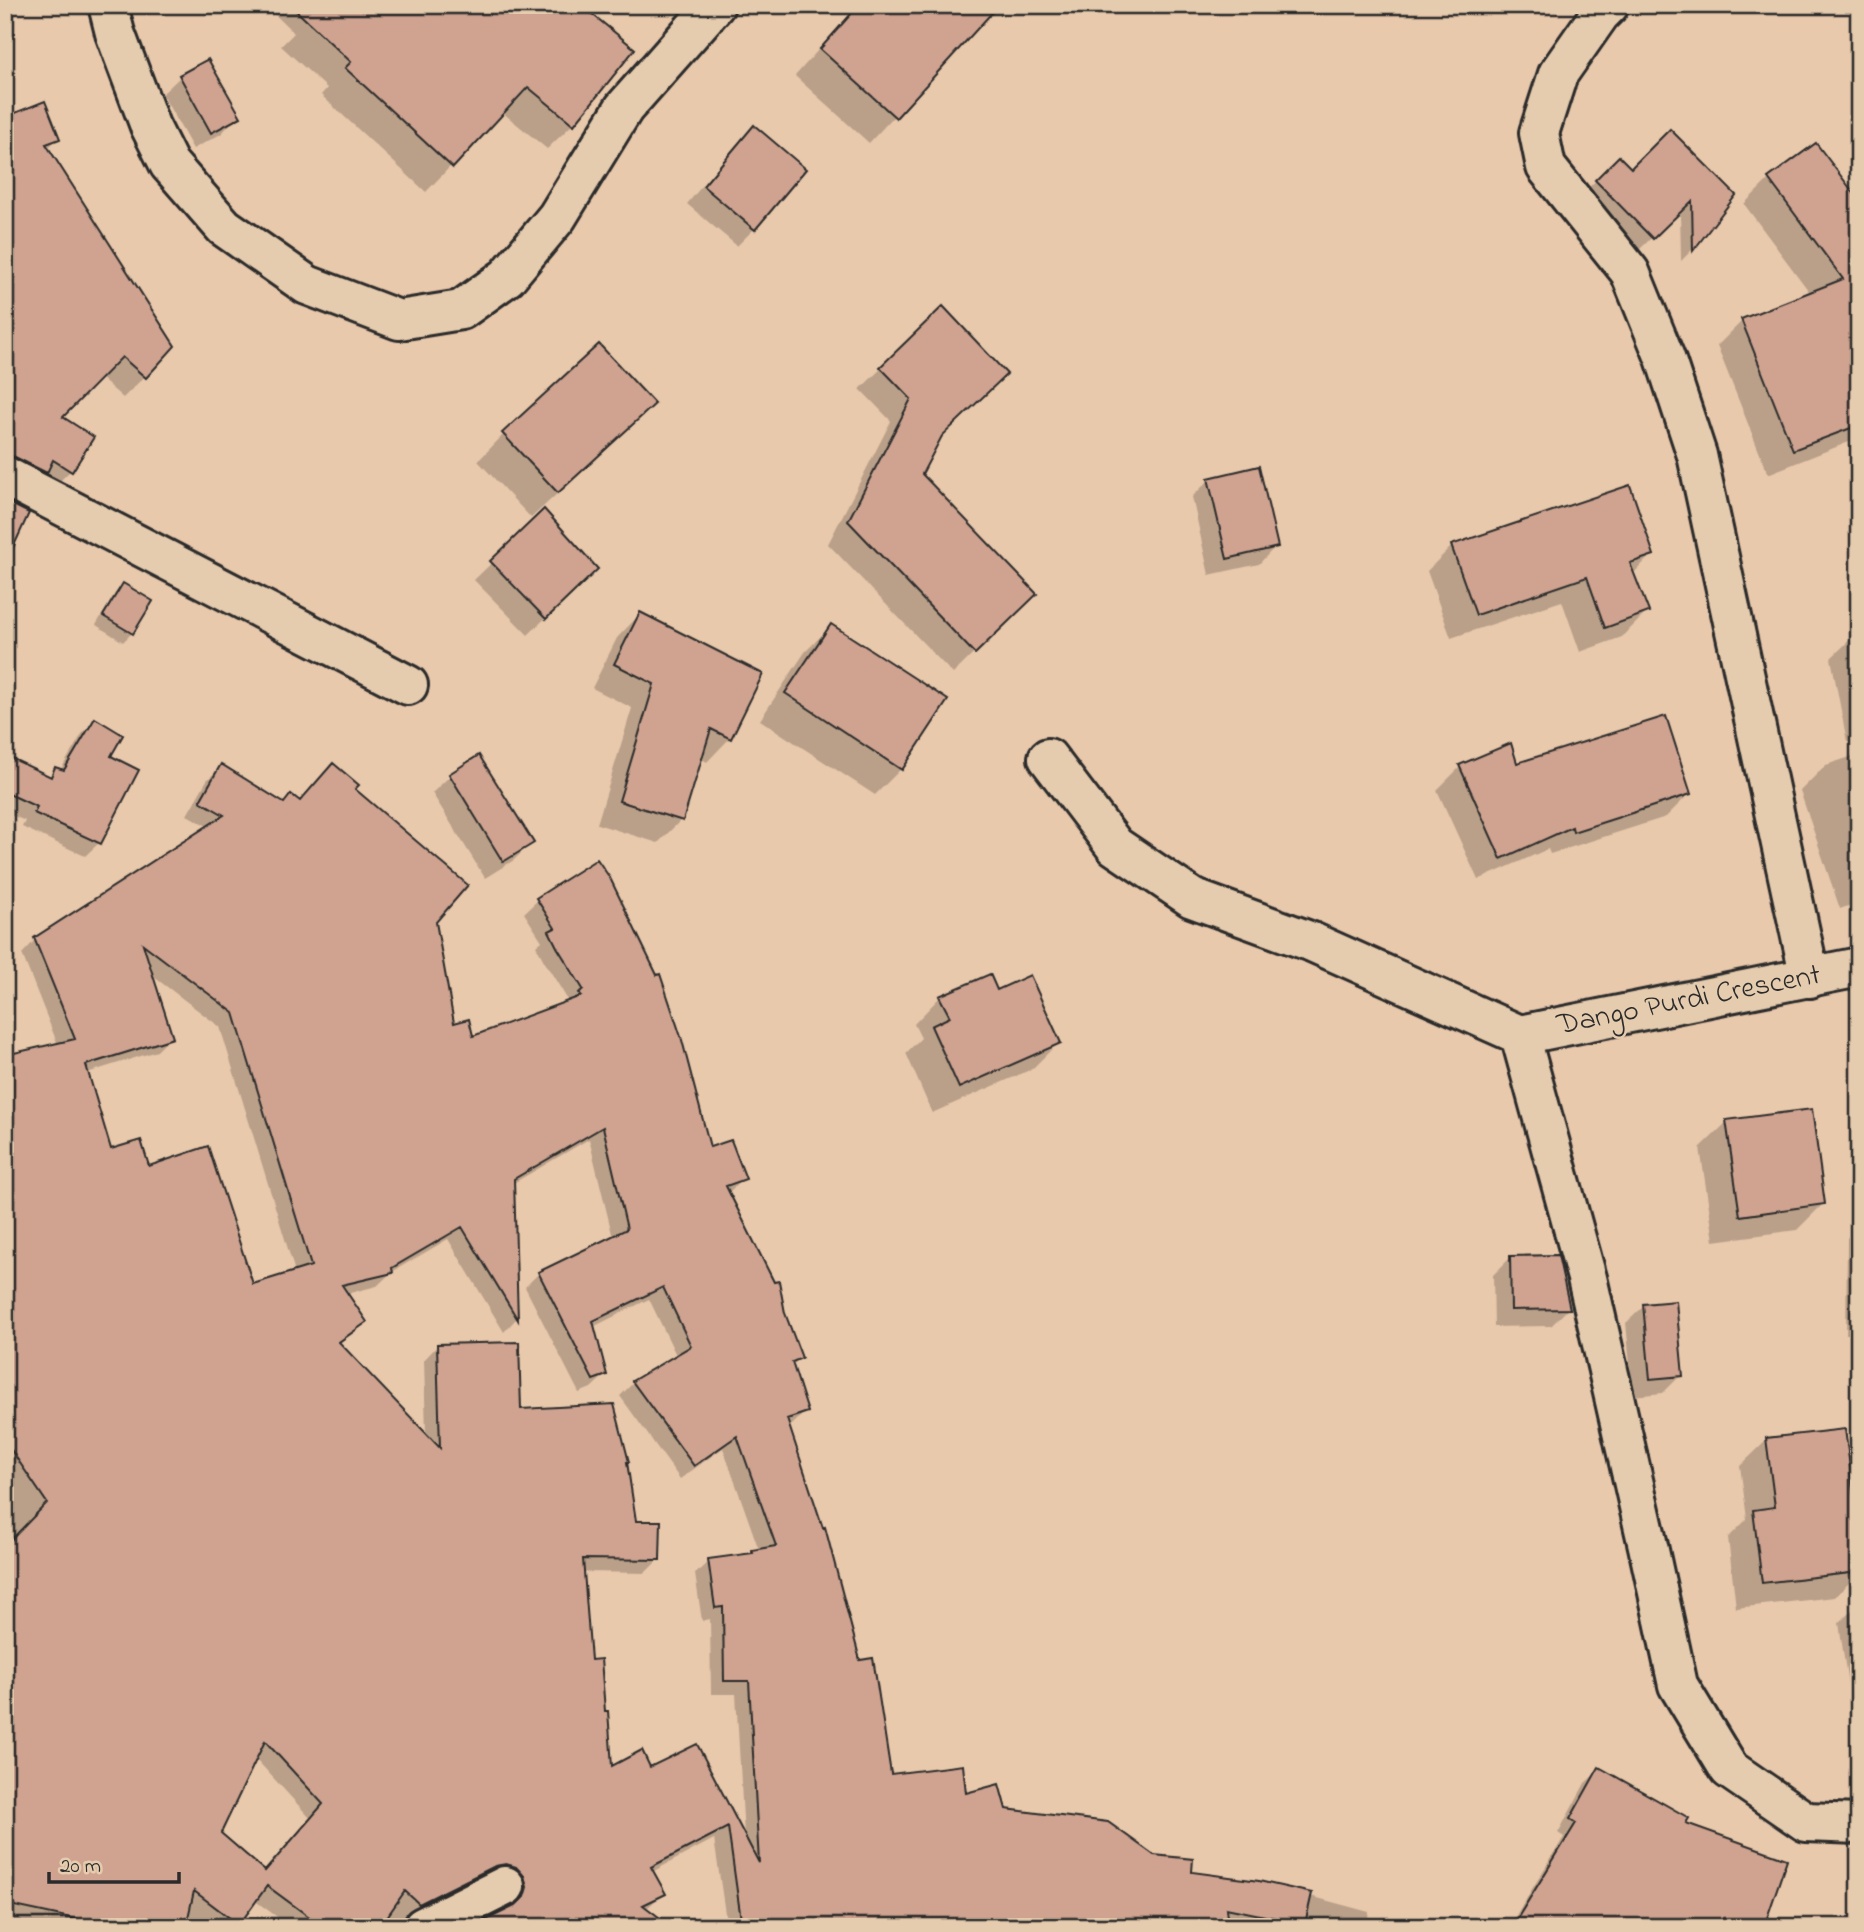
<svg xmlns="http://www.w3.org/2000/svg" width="1864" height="1932" font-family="'Indie Flower',sans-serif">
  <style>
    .shadow { fill: #0003; fill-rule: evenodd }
    .building { fill: #cfa390; stroke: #2b2b2b; stroke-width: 2; fill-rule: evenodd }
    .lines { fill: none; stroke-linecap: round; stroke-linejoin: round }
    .minor-casing { stroke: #2b2b2b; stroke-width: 44 }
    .minor { stroke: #e6ccae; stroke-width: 38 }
    .labels { text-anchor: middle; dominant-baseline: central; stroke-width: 5; stroke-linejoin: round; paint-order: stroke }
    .street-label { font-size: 30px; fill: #2b2b2b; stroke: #e6ccae }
  </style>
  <rect width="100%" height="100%" fill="#e9c9ac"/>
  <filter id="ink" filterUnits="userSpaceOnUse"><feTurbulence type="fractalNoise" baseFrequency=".0143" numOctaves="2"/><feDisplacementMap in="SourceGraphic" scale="14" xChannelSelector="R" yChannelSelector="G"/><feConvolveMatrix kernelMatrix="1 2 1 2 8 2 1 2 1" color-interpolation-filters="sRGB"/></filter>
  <g filter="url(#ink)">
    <!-- shadow -->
    <g class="shadow">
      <path d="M265,5H579L633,49L573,124L547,149L502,112L426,192L321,95L327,88L281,46L294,33Z"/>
      <path d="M858,5H980L985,18L869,143L795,76Z"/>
      <path d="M208,62L238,116L221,134L193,149L162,94L180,77Z"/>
      <path d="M5,119L58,138L47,149L145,376L123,398L99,377L60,417L70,471L48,493L5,485Z"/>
      <path d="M754,128V229L737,246L687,204L736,145Z"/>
      <path d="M1619,158L1631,171L1734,195L1692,250L1681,261L1680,210L1639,250L1583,193Z"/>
      <path d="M1769,179L1859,260V438L1768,474L1717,346L1742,321L1811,294L1744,204Z"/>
      <path d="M943,309L939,437L920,474L1035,593L953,674L828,544L891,421L860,389Z"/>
      <path d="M626,430L531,518L478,461L504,434Z"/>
      <path d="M1209,480L1276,546L1259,564L1209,575L1192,497Z"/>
      <path d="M544,512L596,569L528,635L474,580Z"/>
      <path d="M1452,546L1652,554L1633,574L1647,612L1622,637L1580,652L1562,601L1451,638L1427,571Z"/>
      <path d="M123,585L151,602L132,633L123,642L96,625L115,593Z"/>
      <path d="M640,614L730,738L707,762L700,758L681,820L658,843L597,824L632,708L592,688L617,638Z"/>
      <path d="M831,626L901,769L875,795L760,720L805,652Z"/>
      <path d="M1859,631V740L1847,742L1831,658Z"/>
      <path d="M95,720L108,756L99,843L85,856L22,827L25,821L5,812V757L48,777L56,769L60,771L82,734Z"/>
      <path d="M1859,754V902L1840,909L1800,791L1826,765Z"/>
      <path d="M479,757L531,843L514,860L485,878L432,793L450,776Z"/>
      <path d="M1516,765L1689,794L1666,817L1550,854L1548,849L1478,880L1437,790L1460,767Z"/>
      <path d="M221,767L284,804L299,802L353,790L434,922L452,1025L472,1038L569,1002L544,961L536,946L542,941L524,913L538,900L709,1150L744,1178L728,1193L784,1313L800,1358L792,1366L806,1411L792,1425L787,1427L889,1775L964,1795L1005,1810L1153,1857L1190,1873L1310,1896L1369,1912L1368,1917L1403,1927H727L714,1839L652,1872L664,1893L646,1909H511L514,1903L480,1880L402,1919L400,1927H291L254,1900L235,1927H5V1056L58,1045L22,954L35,940L209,827L187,815L207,780ZM150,974L220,1027L295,1272L252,1286L148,1169L110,1151L87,1073L157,1051L171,1037ZM589,1139L613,1238L539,1273L525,1287L579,1393L591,1388L605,1375L593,1327L649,1299L677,1357L633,1383L620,1396L680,1479L723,1448L759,1550L753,1551L750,1555L709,1561L695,1574L702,1621L710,1619L711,1694H736L744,1837L649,1770L610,1769L589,1662L582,1572L645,1573L659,1559L634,1522L519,1410L437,1346L424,1360L426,1436L338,1344L351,1335L365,1321L346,1294L377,1286L392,1272L448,1239L504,1332L516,1319L512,1184ZM255,1758L311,1819L264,1873L219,1833Z"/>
      <path d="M996,993L1059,1042L1032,1069L932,1113L906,1053L921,1038L914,1024L940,997Z"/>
      <path d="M1727,1122L1824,1203L1797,1230L1714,1241L1700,1148Z"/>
      <path d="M1859,1226V1334H1846L1847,1238Z"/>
      <path d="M1510,1258L1569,1308L1551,1326L1494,1327L1493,1275Z"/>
      <path d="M1644,1306L1681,1375L1663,1393L1633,1396L1626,1323Z"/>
      <path d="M1767,1440L1859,1548V1573L1835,1597L1736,1608L1728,1538L1747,1519L1740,1466Z"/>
      <path d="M1859,1603V1763L1839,1623Z"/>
      <path d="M1599,1770L1683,1824L1524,1927L1513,1920L1564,1837L1558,1833L1585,1783Z"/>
    </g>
    <!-- building -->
    <g class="building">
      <path d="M290,5H581L635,49L574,125L528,87L453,168L345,68L351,62Z"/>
      <path d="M859,5H999L896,118L820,49Z"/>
      <path d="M208,59L241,117L211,133L179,75Z"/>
      <path d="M45,101L60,139L46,144L175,346L146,378L122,357L63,417L94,437L72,472L53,460L47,473L15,457L5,454V117Z"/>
      <path d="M754,125L806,169L755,230L703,186Z"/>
      <path d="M1670,129L1736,195L1693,251L1692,201L1653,239L1595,180L1619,156L1631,168Z"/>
      <path d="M1816,143L1859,200V425L1793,450L1741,319L1843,279L1768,178Z"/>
      <path d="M943,306L1007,374L942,436L922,474L1037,594L975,654L848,521L911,399L880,367Z"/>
      <path d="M599,344L655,404L558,493L502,433Z"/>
      <path d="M1259,466L1278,547L1227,559L1208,478Z"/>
      <path d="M1630,485L1654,555L1630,563L1649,612L1605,628L1587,577L1476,615L1451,545Z"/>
      <path d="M5,501L29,513L5,565Z"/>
      <path d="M544,509L598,569L546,619L490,561Z"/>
      <path d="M123,583L153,601L133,634L103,616Z"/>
      <path d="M640,612L763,674L731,739L711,729L683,821L619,801L654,684L614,664Z"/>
      <path d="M831,624L948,700L902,770L785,693Z"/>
      <path d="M1666,716L1691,794L1573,832L1572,827L1501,859L1459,765L1511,743L1517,763Z"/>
      <path d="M95,718L123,735L111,756L139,770L101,844L34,813L37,807L5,792V755L51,777L55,767L64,770Z"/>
      <path d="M479,755L534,843L503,862L449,774Z"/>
      <path d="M333,763L359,785L355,789L468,885L436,922L454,1023L469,1019L473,1036L581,996L579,993L583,989L557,947L549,931L555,928L536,898L597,859L610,878L657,975L660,974L682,1040L710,1147L731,1140L746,1179L726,1186L774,1282L779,1281L785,1313L802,1358L792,1362L808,1412L787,1419L823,1528L825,1527L860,1660L873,1658L891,1774L963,1765L966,1793L999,1784L1006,1809L1108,1822L1154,1855L1193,1859L1192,1872L1259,1881L1312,1893L1305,1924L1226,1908L1228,1927H742L728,1827L651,1867L666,1894L643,1905L672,1927H472L515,1906L524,1897L527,1887L524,1876L516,1867L506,1864L495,1866L419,1904L405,1891L380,1927H323L267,1886L239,1925L194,1891L186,1927H113L5,1904V1546L47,1503L5,1441V1055L75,1039L34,938L224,815L200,801L221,764L284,803L291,794L300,801ZM143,944L234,1013L311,1266L253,1284L208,1146L149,1166L141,1140L111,1149L86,1065L173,1038ZM603,1127L627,1229L538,1272L593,1380L607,1375L593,1321L663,1287L691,1346L632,1381L694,1466L737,1436L776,1546L752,1550L753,1553L708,1559L715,1608L723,1607L724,1681H749L759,1863L697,1744L650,1767L642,1750L612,1766L608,1711H605L601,1659L591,1660L583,1559L660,1560L661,1521H636L627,1462H629L614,1404L521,1409L519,1342L437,1344L440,1448L339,1342L367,1322L342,1285L393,1273L392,1268L462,1227L518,1320L514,1179ZM265,1741L323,1804L265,1871L221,1833Z"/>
      <path d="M990,974L997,990L1030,975L1061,1043L959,1088L931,1026L950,1017L939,996Z"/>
      <path d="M1812,1109L1825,1204L1740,1216L1726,1120Z"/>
      <path d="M1558,1255L1570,1309L1511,1310L1510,1256Z"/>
      <path d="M1676,1301L1683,1376L1650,1379L1643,1304Z"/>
      <path d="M1845,1429L1859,1535V1572L1762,1583L1753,1510L1775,1507L1766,1438Z"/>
      <path d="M1599,1767L1689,1818L1686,1823L1787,1859L1764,1927H1512L1576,1823L1570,1819Z"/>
    </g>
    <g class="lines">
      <!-- minor casing -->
      <g class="minor-casing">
        <g id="minor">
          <path d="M108,5L115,33L150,126L169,164L224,227L307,285L399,320L461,310L507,277L557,217L624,108L715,5"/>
          <path d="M1609,5L1600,14L1558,74L1539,133L1546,167L1630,272L1665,358L1697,455L1810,978"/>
          <path d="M5,476L408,685"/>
          <path d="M1048,758L1115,846L1192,898L1312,942L1520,1035L1587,1278L1648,1546L1678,1685L1729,1769L1806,1822L1859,1824"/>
          <path d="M1520,1035L1859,967"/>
          <path d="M423,1927L505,1886"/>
        </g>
      </g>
      <!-- minor -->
      <use href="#minor" class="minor"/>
    </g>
  </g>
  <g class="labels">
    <!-- street labels -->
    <g class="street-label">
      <text transform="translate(1689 1001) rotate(-11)">Dango Purdi Crescent</text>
    </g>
  </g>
  <!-- margin -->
  <rect width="1864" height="1932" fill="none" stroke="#e6ccae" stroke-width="28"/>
  <rect x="14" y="14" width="1836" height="1904" fill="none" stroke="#2b2b2b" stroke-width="2.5" filter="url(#ink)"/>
  <!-- scale -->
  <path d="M49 1872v10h130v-10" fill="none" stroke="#2b2b2b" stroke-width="3.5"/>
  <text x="60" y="1872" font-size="21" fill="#2b2b2b" stroke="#e6ccae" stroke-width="5" paint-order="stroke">20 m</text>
</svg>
